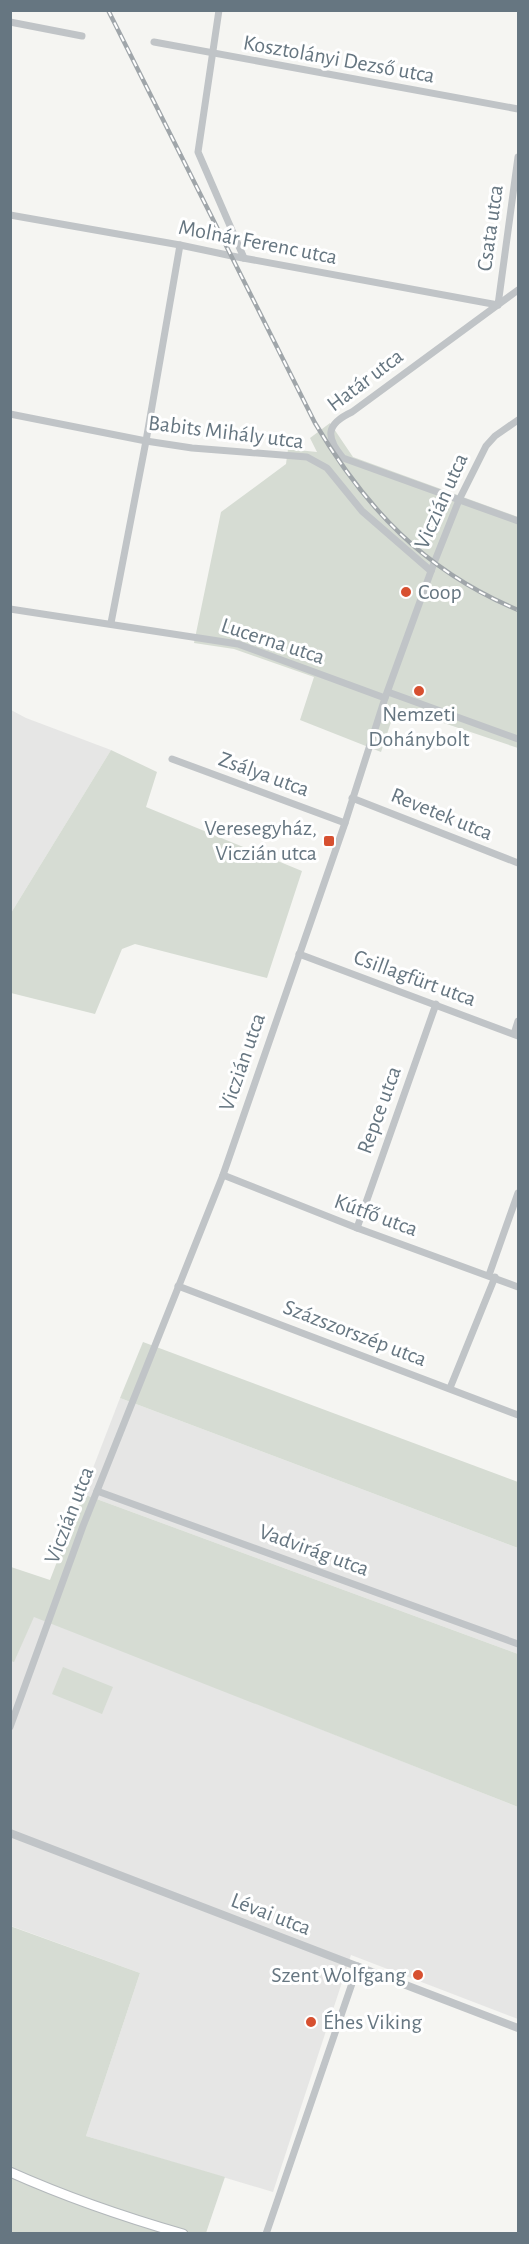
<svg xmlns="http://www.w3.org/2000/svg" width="529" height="2244" font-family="'Alegreya Sans',sans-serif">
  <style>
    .built { fill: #e6e6e5 }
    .green { fill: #d6dcd3 }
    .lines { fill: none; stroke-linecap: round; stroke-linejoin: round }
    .secondary-casing { stroke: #b3b8bb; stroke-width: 11 }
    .minor { stroke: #c0c4c7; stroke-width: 7 }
    .tertiary { stroke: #c0c4c7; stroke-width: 8 }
    .secondary { stroke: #fff; stroke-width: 9 }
    .rail-casing { stroke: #a0a6aa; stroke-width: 4.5 }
    .rail { stroke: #fff; stroke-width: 2; stroke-dasharray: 7; stroke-linecap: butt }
    .poi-dot { fill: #d75030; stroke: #fff; stroke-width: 2 }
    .labels { text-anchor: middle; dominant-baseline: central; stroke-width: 6; stroke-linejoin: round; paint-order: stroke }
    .street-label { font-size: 22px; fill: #667681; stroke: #fff }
    .poi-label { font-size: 22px; fill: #667681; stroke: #fff; text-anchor: start }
  </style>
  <rect width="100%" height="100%" fill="#f5f5f2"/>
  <!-- built -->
  <g class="built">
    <path d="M11,710L26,718L111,750L11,913Z"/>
    <path d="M120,1398L518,1548V1654L83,1494Z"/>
    <path d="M34,1616L518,1807V2019L351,1955L273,2192L86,2136L140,1973L11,1926L10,1661H14Z"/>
  </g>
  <!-- green -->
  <g class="green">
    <path d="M330,423L353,457L518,517V748L396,707L381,752L300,720L314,677L234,649L194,643L221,512L286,464L288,449L317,452L310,438Z"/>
    <path d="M111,750L157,772L146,807L302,871L267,978L135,944L122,949L95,1014L11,993V913Z"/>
    <path d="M143,1342L518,1482V1548L120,1398Z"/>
    <path d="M83,1494L518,1654V1807L34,1617L14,1662L11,1661V1567L50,1580Z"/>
    <path d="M63,1667L113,1687L102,1714L52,1694Z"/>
    <path d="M10,1926L140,1973L86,2136L225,2177L206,2233H11Z"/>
  </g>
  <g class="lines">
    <!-- secondary casing -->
    <g class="secondary-casing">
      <path id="secondary" d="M10,2172C66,2197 124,2217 183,2234"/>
    </g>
    <!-- minor -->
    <g class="minor">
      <path d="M219,10L198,152L244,258"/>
      <path d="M10,22L82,36"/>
      <path d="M154,42L518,109"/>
      <path d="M10,215L180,245L232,256L498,305L518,157"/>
      <path d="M518,290L352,412C326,424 325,437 343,458L518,521"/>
      <path d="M10,414L146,441L192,448L307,457L327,468L362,511L431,571"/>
      <path d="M10,609L238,644L385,698"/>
      <path d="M111,623L146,441L180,245"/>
      <path d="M388,692L518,739"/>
      <path d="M172,759L345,823"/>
      <path d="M352,798L518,863"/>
      <path d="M299,954L518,1036"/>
      <path d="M514,1034L518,1021"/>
      <path d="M223,1175L357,1228L518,1287"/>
      <path d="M357,1228L436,1004"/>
      <path d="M489,1275L518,1193"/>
      <path d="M178,1286L518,1415"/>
      <path d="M450,1388L495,1277"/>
      <path d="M97,1491L518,1644"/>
      <path d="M10,1727L83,1526L223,1175L345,823L385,698L434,563L459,500L486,446L495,436L518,420"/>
      <path d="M266,2234L358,1966"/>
    </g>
    <!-- tertiary -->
    <path class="tertiary" d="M10,1833L518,2028"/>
    <!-- secondary -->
    <use href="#secondary" class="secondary"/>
    <!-- rail casing -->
    <g class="rail-casing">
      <path id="rail" d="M108,10L315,423C366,509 425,571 518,610"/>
    </g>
    <!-- rail -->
    <use href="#rail" class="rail"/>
  </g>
  <!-- markers -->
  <g class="poi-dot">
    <circle cx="406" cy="592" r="6"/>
    <circle cx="419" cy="691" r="6"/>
    <rect x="323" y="835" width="12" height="12" rx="3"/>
    <circle cx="418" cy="1975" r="6"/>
    <circle cx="311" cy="2022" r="6"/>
  </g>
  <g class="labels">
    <!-- street labels -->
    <g class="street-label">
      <text transform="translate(339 59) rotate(10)">Kosztolányi Dezső utca</text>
      <text transform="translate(490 228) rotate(-82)">Csata utca</text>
      <text transform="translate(258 242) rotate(11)">Molnár Ferenc utca</text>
      <text transform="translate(365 380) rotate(-37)">Határ utca</text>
      <text transform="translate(226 432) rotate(7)">Babits Mihály utca</text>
      <text transform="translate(441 501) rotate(-66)">Viczián utca</text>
      <text transform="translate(273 641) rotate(18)">Lucerna utca</text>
      <text transform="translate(264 774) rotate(20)">Zsálya utca</text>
      <text transform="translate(442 814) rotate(22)">Revetek utca</text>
      <text transform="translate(415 978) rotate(20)">Csillagfürt utca</text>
      <text transform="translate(242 1062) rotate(-71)">Viczián utca</text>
      <text transform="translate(379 1110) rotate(-70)">Repce utca</text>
      <text transform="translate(376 1215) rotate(20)">Kútfő utca</text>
      <text transform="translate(355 1333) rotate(21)">Százszorszép utca</text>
      <text transform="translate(69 1515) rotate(-69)">Viczián utca</text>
      <text transform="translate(314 1550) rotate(20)">Vadvirág utca</text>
      <text transform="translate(271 1914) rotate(21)">Lévai utca</text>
    </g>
    <!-- poi labels -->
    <g class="poi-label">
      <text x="418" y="592">Coop</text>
      <text x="419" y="714" text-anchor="middle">Nemzeti<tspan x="419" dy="25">Dohánybolt</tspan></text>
      <text x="317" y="828" text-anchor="end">Veresegyház,<tspan x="317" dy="25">Viczián utca</tspan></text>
      <text x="406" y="1975" text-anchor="end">Szent Wolfgang</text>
      <text x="323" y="2022">Éhes Viking</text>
    </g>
  </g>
  <!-- border -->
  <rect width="529" height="2244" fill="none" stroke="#667681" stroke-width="24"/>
</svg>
